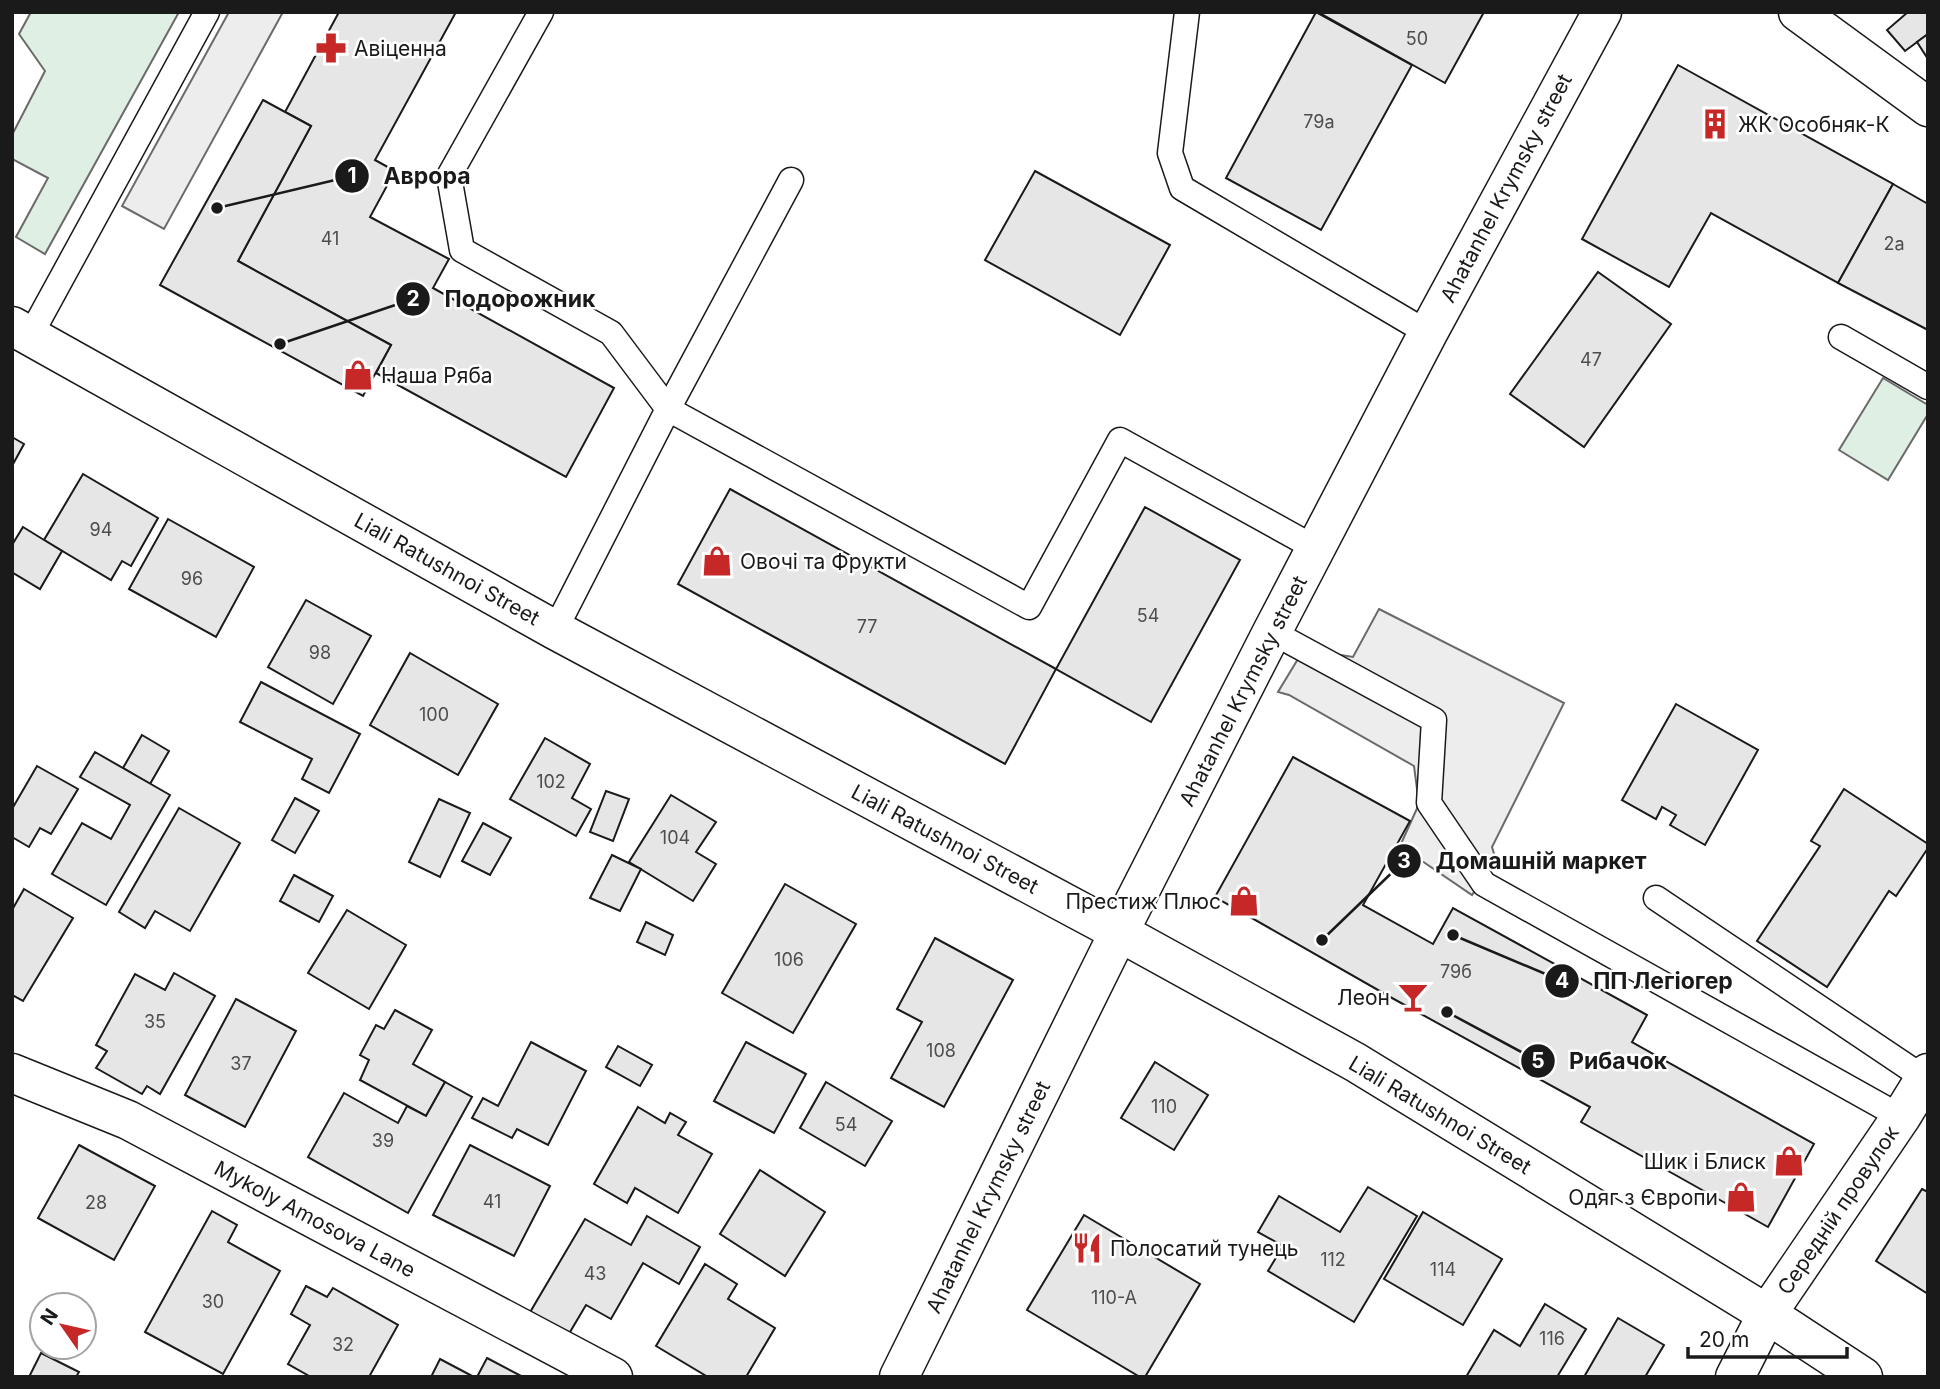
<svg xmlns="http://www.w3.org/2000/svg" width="1940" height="1389" font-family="Inter,sans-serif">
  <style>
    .green { fill: #e0efe3; stroke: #6a6a6a; stroke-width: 2 }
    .parking { fill: #ededed; stroke: #6a6a6a; stroke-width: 2 }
    .building { fill: #e6e6e6; stroke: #1a1a1a; stroke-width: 2 }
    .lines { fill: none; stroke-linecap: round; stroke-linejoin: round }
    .service-casing { stroke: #1a1a1a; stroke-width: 27 }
    .minor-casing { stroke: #1a1a1a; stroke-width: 41 }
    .service { stroke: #fff; stroke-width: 24 }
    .minor { stroke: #fff; stroke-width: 38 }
    .labels { text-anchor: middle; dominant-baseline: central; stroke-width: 5; stroke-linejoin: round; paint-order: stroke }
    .number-label { font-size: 18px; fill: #4d4d4d }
    .poi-label { font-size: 21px; fill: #1a1a1a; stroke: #fff; text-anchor: start }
    .street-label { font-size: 21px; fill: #1a1a1a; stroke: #fff }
    .leader { fill: none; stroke: #1a1a1a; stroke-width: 2.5 }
    .callout-dot { fill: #1a1a1a; stroke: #fff; stroke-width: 2.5 }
    .mark-label { font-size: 21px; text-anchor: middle; font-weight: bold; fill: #fff }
    .callout-label { font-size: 23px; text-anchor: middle; font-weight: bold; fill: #1a1a1a; stroke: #fff; stroke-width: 5; stroke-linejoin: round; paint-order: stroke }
  </style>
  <rect width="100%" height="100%" fill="#fff"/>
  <!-- green -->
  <g class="green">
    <path d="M31,12H179L45,254L16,237L48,178L12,159V135L45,71L19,34Z"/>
    <path d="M1883,378L1928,405V414L1888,480L1839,450Z"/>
  </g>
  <!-- parking -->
  <g class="parking">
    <path d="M229,12H283L164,229L122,206Z"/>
    <path d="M1379,609L1564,703L1492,847L1496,860L1472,895L1400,846L1419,804L1414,766L1289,695L1278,692L1304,649L1353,657Z"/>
  </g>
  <!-- building -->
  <g class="building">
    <path d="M339,12H456L375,160L395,171L370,217L449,259L433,288L614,388L566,477L376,373L391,345L238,261L311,126L285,112Z"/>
    <path d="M1316,12L1412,65L1321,230L1226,178Z"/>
    <path d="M1318,12H1484L1445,83Z"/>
    <path d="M1908,12H1928V34L1905,51L1887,30Z"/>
    <path d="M1928,34V59L1917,42Z"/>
    <path d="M1678,65L1893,184L1838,283L1711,213L1669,287L1582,239Z"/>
    <path d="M263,100L311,126L238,261L391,345L363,396L160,285Z"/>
    <path d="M1035,171L1170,245L1120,335L985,260Z"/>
    <path d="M1893,184L1928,204V330L1838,283Z"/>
    <path d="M1598,272L1671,324L1584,447L1510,394Z"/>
    <path d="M12,437L24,444L12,466Z"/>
    <path d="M83,474L158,518L131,566L122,561L111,580L44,540Z"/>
    <path d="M730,489L1056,669L1005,764L678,584Z"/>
    <path d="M1145,507L1240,560L1151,722L1056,669Z"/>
    <path d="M168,519L254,567L216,637L129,589Z"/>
    <path d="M23,527L62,551L40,589L13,573L12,575V545Z"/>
    <path d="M306,600L371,636L333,704L268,667Z"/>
    <path d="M410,653L498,704L458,775L370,725Z"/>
    <path d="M261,682L360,734L329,793L302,779L312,759L240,722Z"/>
    <path d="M1676,704L1758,750L1705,845L1670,825L1676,815L1662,807L1656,819L1622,800Z"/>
    <path d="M142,735L169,751L150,784L123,768Z"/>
    <path d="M545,738L590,764L572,798L591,809L576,836L510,799Z"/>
    <path d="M95,752L170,795L106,905L52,874L82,823L111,839L130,805L80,777Z"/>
    <path d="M1293,757L1410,821L1363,905L1433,944L1453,908L1647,1015L1632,1042L1814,1144L1768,1227L1581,1122L1590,1107L1392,998L1215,897Z"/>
    <path d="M37,766L78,789L51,834L40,828L29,847L12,837V809Z"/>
    <path d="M1844,789L1928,844V848L1896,896L1889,891L1827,987L1757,941L1820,846L1811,841Z"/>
    <path d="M606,791L629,799L613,841L590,832Z"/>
    <path d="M671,795L716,822L696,852L716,864L693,901L629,862Z"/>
    <path d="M295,798L319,811L295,853L272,840Z"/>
    <path d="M439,799L470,813L440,877L409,862Z"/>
    <path d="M179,808L240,843L190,931L155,911L145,928L119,912Z"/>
    <path d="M483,823L511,838L490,875L462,861Z"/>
    <path d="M612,855L641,869L620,911L590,898Z"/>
    <path d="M294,875L333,896L319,922L280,901Z"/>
    <path d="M785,884L856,924L793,1033L722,993Z"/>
    <path d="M24,889L73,918L23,1001L12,995V910Z"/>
    <path d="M347,910L406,945L369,1009L308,973Z"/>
    <path d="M646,922L673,935L665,955L637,942Z"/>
    <path d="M935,938L1013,980L944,1107L891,1078L922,1022L897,1009Z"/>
    <path d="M174,973L215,996L160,1094L147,1086L142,1094L96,1068L107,1051L96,1045L135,974L165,990Z"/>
    <path d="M236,999L296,1031L245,1127L185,1095Z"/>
    <path d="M395,1010L432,1030L413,1064L445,1082L426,1116L360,1080L369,1060L360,1055L376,1025L384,1029Z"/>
    <path d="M531,1042L586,1071L548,1145L517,1129L512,1138L472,1118L483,1098L498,1106Z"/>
    <path d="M746,1042L806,1074L774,1133L714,1101Z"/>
    <path d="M618,1046L652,1065L640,1086L606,1067Z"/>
    <path d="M1155,1062L1208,1095L1174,1150L1121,1118Z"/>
    <path d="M445,1082L472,1097L408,1213L308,1157L344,1093L398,1123L407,1106L426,1116Z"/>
    <path d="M826,1082L892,1121L865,1166L800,1128Z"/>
    <path d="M638,1107L665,1123L670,1113L686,1122L678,1135L712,1154L678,1213L635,1188L627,1203L594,1184Z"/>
    <path d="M79,1145L155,1186L114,1260L38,1218Z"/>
    <path d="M470,1145L550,1186L514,1256L433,1215Z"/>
    <path d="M760,1170L825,1212L785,1276L720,1234Z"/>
    <path d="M1368,1187L1417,1216L1354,1322L1268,1271L1283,1246L1258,1232L1279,1196L1340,1232Z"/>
    <path d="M1922,1189L1928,1192V1294L1876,1261Z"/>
    <path d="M212,1211L237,1225L228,1242L280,1271L223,1374L145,1332Z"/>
    <path d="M1423,1212L1502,1259L1463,1325L1384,1279Z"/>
    <path d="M1084,1215L1200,1284L1145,1377H1140L1027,1310Z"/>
    <path d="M647,1216L700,1247L679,1284L643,1263L611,1319L586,1305L567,1337L529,1314L585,1219L631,1245Z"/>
    <path d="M705,1264L737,1284L728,1299L775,1328L746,1377H708L656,1346Z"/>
    <path d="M306,1286L327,1297L333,1288L398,1325L369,1377H311L288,1364L310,1325L291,1314Z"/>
    <path d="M1545,1304L1586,1329L1557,1377H1466L1494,1330L1520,1346Z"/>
    <path d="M1618,1318L1664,1345L1645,1377H1584Z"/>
    <path d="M41,1353L79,1372L76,1377H29Z"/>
    <path d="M487,1358L523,1377H477Z"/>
    <path d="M440,1359L474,1377H431Z"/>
  </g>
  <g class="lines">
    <!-- service casing -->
    <g class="service-casing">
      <g id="service">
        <path d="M541,12L449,176L462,250L611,333L668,409L1029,607L1120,440L1317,549"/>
        <path d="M1187,12L1170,153L1182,188L1428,333"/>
        <path d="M30,336L207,12"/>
        <path d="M1841,337L1928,387"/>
        <path d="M555,630L668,409L791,180"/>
        <path d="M1272,632L1434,720L1429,803L1484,884L1901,1117"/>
        <path d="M1656,898L1924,1078"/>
      </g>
    </g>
    <!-- minor casing -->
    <g class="minor-casing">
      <g id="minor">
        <path d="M1798,12L1928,107"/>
        <path d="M12,326L555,630L1119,932L1355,1062L1767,1314L1863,1377"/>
        <path d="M12,1073L128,1120L613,1377"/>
        <path d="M899,1377L1119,932L1272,632L1428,333L1602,12"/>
        <path d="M1735,1377L1767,1314L1901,1117L1928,1073"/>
      </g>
    </g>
    <!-- service -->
    <use href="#service" class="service"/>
    <!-- minor -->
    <use href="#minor" class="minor"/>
  </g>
  <!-- icons -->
  <defs>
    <g id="pharmacy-bare" transform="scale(2.415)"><path d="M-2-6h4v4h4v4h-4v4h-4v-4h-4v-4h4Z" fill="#c62828" stroke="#fff" stroke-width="2.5" paint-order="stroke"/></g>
    <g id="building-bare" transform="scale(2.415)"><path d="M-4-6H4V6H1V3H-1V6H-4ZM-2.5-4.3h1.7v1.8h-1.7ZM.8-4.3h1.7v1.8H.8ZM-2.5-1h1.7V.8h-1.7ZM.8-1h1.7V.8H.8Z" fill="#c62828" stroke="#fff" stroke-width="2.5" paint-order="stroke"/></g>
    <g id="shop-bare" transform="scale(2.415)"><path d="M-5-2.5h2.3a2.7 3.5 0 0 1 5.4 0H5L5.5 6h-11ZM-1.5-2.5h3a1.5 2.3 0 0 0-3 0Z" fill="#c62828" stroke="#fff" stroke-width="2.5" paint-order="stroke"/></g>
    <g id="bar-bare" transform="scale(2.415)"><path d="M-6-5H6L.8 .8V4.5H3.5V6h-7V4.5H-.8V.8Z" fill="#c62828" stroke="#fff" stroke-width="2.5" paint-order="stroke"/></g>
    <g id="restaurant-bare" transform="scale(2.415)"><path d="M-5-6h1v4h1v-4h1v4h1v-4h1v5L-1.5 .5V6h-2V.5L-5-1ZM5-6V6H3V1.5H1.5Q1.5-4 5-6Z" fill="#c62828" stroke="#fff" stroke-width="2.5" paint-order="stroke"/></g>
  </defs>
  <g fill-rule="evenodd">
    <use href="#pharmacy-bare" x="331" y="48"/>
    <use href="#building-bare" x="1715" y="124"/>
    <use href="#shop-bare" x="358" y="375"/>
    <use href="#shop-bare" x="717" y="561"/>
    <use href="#shop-bare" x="1244" y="901"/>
    <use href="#bar-bare" x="1413" y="997"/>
    <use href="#shop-bare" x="1789" y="1161"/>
    <use href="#shop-bare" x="1741" y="1197"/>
    <use href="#restaurant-bare" x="1087" y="1248"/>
  </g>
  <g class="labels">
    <!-- number labels -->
    <g class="number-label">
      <text x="1417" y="38">50</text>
      <text x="1319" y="121">79а</text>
      <text x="330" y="238">41</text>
      <text x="1894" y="243">2а</text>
      <text x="1591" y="359">47</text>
      <text x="101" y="529">94</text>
      <text x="192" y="578">96</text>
      <text x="1148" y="615">54</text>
      <text x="867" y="626">77</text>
      <text x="320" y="652">98</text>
      <text x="434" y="714">100</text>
      <text x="551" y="781">102</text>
      <text x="675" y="837">104</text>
      <text x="789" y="959">106</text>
      <text x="1456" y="971">79б</text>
      <text x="155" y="1021">35</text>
      <text x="941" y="1050">108</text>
      <text x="241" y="1063">37</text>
      <text x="1164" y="1106">110</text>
      <text x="846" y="1124">54</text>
      <text x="383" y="1140">39</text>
      <text x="492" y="1201">41</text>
      <text x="96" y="1202">28</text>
      <text x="1333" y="1259">112</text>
      <text x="1443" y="1269">114</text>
      <text x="595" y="1273">43</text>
      <text x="1114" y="1297">110-А</text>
      <text x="213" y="1301">30</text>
      <text x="1552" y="1338">116</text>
      <text x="343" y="1344">32</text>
    </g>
    <!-- poi labels -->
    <g class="poi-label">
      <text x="354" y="48">Авіценна</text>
      <text x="1738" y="124">ЖК Особняк-К</text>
      <text x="381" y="375">Наша Ряба</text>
      <text x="740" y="561">Овочі та Фрукти</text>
      <text x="1221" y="901" text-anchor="end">Престиж Плюс</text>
      <text x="1390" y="997" text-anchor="end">Леон</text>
      <text x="1766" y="1161" text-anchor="end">Шик і Блиск</text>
      <text x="1718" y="1197" text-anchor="end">Одяг з Європи</text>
      <text x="1110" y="1248">Полосатий тунець</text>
    </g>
    <!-- street labels -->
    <g class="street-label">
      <text transform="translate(1506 188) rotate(-62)">Ahatanhel Krymsky street</text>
      <text transform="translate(447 569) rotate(29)">Liali Ratushnoi Street</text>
      <text transform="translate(1243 691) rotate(-63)">Ahatanhel Krymsky street</text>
      <text transform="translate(945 839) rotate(28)">Liali Ratushnoi Street</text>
      <text transform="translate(1440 1115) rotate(31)">Liali Ratushnoi Street</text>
      <text transform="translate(988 1197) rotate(-64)">Ahatanhel Krymsky street</text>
      <text transform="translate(1838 1210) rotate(-56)">Середній провулок</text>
      <text transform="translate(315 1219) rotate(28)">Mykoly Amosova Lane</text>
    </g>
  </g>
  <!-- callouts -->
  <path class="leader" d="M217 208L352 176M280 344L413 299M1322 940L1404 861M1453 935L1562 981M1447 1012L1538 1061"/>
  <g class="callout-dot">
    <circle cx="217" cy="208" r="7"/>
    <circle cx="280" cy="344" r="7"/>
    <circle cx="1322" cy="940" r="7"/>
    <circle cx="1453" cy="935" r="7"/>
    <circle cx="1447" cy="1012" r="7"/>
    <circle cx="352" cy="176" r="18"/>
    <circle cx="413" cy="299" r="18"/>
    <circle cx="1404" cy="861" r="18"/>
    <circle cx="1562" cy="981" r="18"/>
    <circle cx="1538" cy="1061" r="18"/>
  </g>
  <g class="mark-label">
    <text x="352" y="183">1</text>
    <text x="413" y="306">2</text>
    <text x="1404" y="868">3</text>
    <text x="1562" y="988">4</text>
    <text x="1538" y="1068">5</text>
  </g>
  <g class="callout-label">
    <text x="427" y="184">Аврора</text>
    <text x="520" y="307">Подорожник</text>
    <text x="1541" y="869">Домашній маркет</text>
    <text x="1663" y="989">ПП Легіогер</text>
    <text x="1618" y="1069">Рибачок</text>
  </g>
  <!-- border -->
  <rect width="1940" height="1389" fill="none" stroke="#1a1a1a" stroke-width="28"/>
  <!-- north arrow -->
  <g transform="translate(63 1326) rotate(304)"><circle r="33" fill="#ffffff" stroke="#a3a3a3" stroke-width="2"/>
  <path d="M0-5L12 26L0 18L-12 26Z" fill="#c62828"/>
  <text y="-10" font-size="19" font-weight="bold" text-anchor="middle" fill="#1a1a1a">N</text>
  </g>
  <!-- scale -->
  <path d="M1688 1347v10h159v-10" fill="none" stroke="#1a1a1a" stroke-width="3.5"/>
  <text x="1699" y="1347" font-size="21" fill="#1a1a1a" stroke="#ffffff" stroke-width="5" paint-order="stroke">20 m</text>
</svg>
